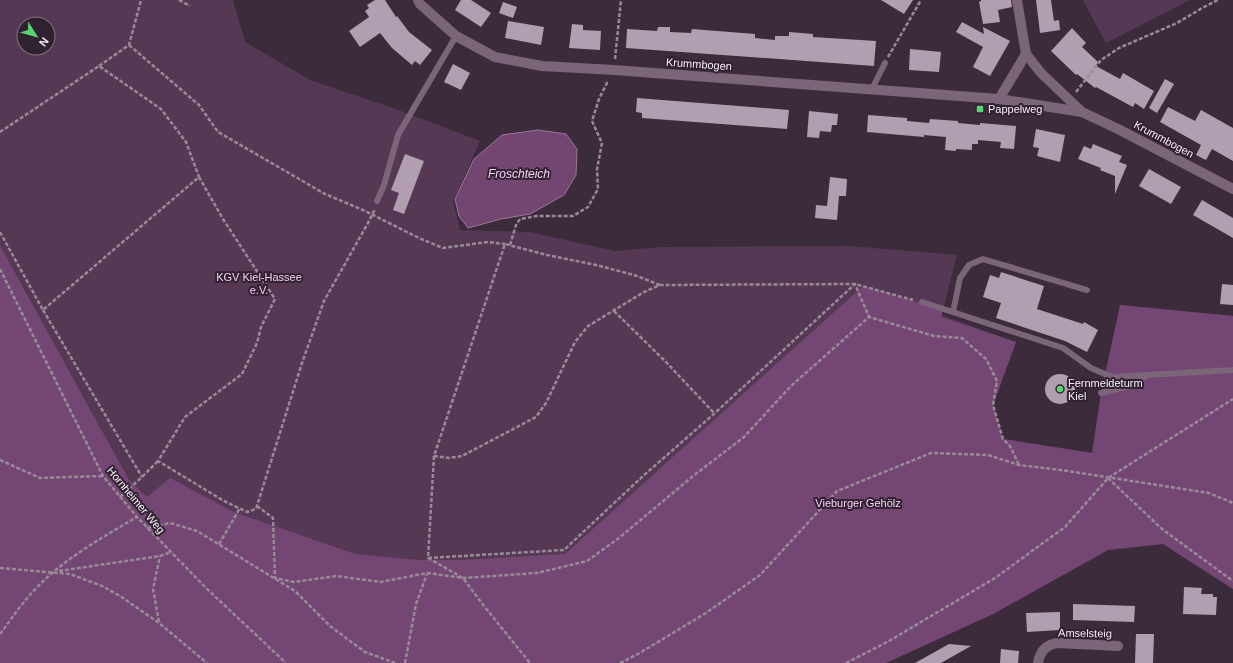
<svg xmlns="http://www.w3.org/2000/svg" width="1233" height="663" font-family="Arial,sans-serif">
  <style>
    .green { fill: #553954; fill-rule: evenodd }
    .forest { fill: #744673 }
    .water { fill: #734672; stroke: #9b789a }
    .building { fill: #b29eb1 }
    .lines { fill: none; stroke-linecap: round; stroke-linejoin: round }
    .path { stroke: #988b97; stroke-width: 2.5; stroke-dasharray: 4 2; stroke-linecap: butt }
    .service { stroke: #7a6579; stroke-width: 6 }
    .minor { stroke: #7a6579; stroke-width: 10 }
    .poi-dot { fill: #57d570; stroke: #312231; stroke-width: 1.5 }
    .labels { text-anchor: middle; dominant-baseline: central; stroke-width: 4; stroke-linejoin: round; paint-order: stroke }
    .street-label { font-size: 11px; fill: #f8edf7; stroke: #312231 }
    .poi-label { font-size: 11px; fill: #f8edf7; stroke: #312231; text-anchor: start }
    .park-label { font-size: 11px; fill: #facff8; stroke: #312231 }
    .water-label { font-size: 12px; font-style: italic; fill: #fbd0f9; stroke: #312231 }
  </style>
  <rect width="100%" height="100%" fill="#3c2c3b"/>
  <!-- green -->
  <g class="green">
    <path d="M0,0H233L245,42L310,80L393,108L480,141L453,201L460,230L530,232L615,251L661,247L849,246L957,255L943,310L863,287L1016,342L993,405L1003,439L1092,453L1120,305L1233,316V589L1163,544L1108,550L993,614L886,663H0V515L101,429L0,245ZM24,24H48V48H24Z"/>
    <path d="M1083,0H1190L1106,43Z"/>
  </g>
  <!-- forest -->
  <path class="forest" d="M0,245L129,480L147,497L170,478L234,512L355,554L419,560H462L565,554L863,286L943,310L941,317L1016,342L993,405L1003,439L1092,453L1101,393L1120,305L1233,316V589L1163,544L1108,550L993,614L886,663H0Z"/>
  <!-- water -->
  <path class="water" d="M538,130L566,134L577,149L576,175L564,195L530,214L501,219L468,228L459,216L455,199L474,159L502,135Z"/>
  <!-- building -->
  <g class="building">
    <path d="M375,0H385L396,17L397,16L409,32L432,50L420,65L415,61L412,65L392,48L380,33L360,47L349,31L369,17L365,11L369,8L367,5Z"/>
    <path d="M461,0H471L491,13L481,27L455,10Z"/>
    <path d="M881,0H913L904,14Z"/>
    <path d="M981,0H1011L1012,7L998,10L1000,22L983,24L979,2L981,1Z"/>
    <path d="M1036,0H1051L1054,21L1059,20L1060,30L1040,33Z"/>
    <path d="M503,2L517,7L513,18L499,13Z"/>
    <path d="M508,21L544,27L541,45L505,38Z"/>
    <path d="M962,22L984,34L983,27L1010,41L990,76L973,67L983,47L956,32Z"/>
    <path d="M572,24L583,25V30L601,31L600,50L569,48Z"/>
    <path d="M658,27H670V32L691,33L692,29L755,34V38L775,40V36H789V32L813,34V37L876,41L874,66L626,48L627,29L657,31Z"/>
    <path d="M1072,28L1086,43L1082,47L1098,62L1096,66L1120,79L1123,73L1154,91L1144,109L1135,103L1133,107L1096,87L1095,88L1077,74L1076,75L1051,51Z"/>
    <path d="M910,49L941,52L939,72L909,70Z"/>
    <path d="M453,64L470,73L461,90L444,82Z"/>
    <path d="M1165,79L1174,84L1157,113L1149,108Z"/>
    <path d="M637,98L789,110L787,129L642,118V113L636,112Z"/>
    <path d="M1168,107L1195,121L1201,110L1233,128V161L1212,149L1206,160L1196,155L1201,145L1160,122Z"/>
    <path d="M809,111L838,114L837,125H832L831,132L820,131L819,138L807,137Z"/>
    <path d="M868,115L907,118V121L929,123L930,119L958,121V123L980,125V123L1016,126L1014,149L1000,148L1001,142L978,140V144H972V150L956,149V151L945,150L946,137L924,135V137L867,132Z"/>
    <path d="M1036,129L1065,135L1060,162L1037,156L1039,148L1033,147Z"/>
    <path d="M1093,144L1122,156L1119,162L1127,165L1115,194V176L1100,170L1101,168L1078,159L1084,146L1091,149Z"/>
    <path d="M405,154L424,161L404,214L393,210L399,193L391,190Z"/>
    <path d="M1149,169L1181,187L1171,204L1139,186Z"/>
    <path d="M830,177L847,179L846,196H839L837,220L815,218L816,205L827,206Z"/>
    <path d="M1202,200L1233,218V238L1193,215Z"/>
    <path d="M1001,272L1044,286L1037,309L1083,324L1084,322L1098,330L1087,352L1065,341L996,318L1001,303L983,297L990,275L999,278Z"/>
    <path d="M1222,284L1233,285V305L1220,304Z"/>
    <circle cx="1060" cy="389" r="15"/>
    <path d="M1184,587L1202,588L1201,594H1213V597H1217L1216,615L1183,614Z"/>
    <path d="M1073,604L1135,606L1134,622L1073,620Z"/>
    <path d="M1060,612V630L1027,632L1026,613Z"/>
    <path d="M1136,634H1154L1153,663H1135Z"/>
    <path d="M949,644L971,646L941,663H915Z"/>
    <path d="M1001,649L1019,651L1018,663H1000Z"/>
  </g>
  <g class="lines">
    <!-- path -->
    <g class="path">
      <path d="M179,0L190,6"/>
      <path d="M129,45L199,105L218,132L325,194L363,210L421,239L443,248L488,242L505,244"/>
      <path d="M888,57L921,0"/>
      <path d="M615,59L621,0"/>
      <path d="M99,66L129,45L141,0"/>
      <path d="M1076,92L1101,60L1119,48L1177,23L1204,7L1218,0"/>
      <path d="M0,132L99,66L161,109L186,142L199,177"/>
      <path d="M0,232L43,310L199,177L223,219L275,299L261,327L257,343L242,374L185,417L158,461L224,501L247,512L256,509L302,363L324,301L368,223L375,209"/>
      <path d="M510,245L516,225L520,219L537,216H573L588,207L598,189L597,169L602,143L592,121L599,99L608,81"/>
      <path d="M0,269L103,476L137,517L171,552L206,588L286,663"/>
      <path d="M660,285L634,275L596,265L547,255L505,244L434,456L449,458L462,456L536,417L546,403L575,342L588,326L644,292L660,285L855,284L913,300"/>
      <path d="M43,310L142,477"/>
      <path d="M614,311L666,362L714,413"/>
      <path d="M434,456L428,558L463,578L484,606L530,663"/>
      <path d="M0,460L40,478L103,476"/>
      <path d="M1108,478L1162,529L1233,581"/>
      <path d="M120,497L142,477L158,461"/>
      <path d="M257,506L273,518L275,578L294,582L336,576L381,582L427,573L463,578L537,573L587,561L619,538L693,476L744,437L791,386L869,317L934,336L962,338L986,359L997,381L993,405L1003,439L1010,446L1019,465"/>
      <path d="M147,528L170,523L197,531L295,591L330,626L365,652L395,663"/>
      <path d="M219,544L240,508"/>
      <path d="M428,558L564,550L643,476L715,413L855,284L869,317"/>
      <path d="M0,568L70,574L102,586L120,596L159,623L207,663"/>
      <path d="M59,571L160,556L171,552"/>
      <path d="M159,622L153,589L160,556"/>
      <path d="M0,634C10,621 19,607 30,595C57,563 101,538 137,517"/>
      <path d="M405,663L416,604L427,574"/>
      <path d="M620,663L638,654L706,613L760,575L837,491L931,453L988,455L1019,465L1061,470L1209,493L1233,503"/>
      <path d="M846,663L889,641L995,578L1065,527L1108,478L1233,399"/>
    </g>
    <!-- service -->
    <g class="service">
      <path d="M872,89L885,63"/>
      <path d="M377,201L384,185L398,135L456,36"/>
      <path d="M922,302L1063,348L1091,368L1112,377L1233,370"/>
      <path d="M953,312L960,278L969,265L983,259L1087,290"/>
      <path d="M1101,393L1130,386L1146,376"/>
    </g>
    <!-- minor -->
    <g class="minor">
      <path d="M418,0L420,4L456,36L495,57L542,66L614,70L999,99L1082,112L1118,129L1233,189"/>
      <path d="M1017,0L1026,54L1041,73L1082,112"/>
      <path d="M999,99L1026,54"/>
      <path d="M1038,663C1040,651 1046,645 1057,643L1118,646"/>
    </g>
  </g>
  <!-- markers -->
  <g class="poi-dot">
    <rect x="976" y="105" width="8" height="8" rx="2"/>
    <circle cx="1060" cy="389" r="4"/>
  </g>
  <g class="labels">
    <!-- street labels -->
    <g class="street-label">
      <text transform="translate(699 64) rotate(4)">Krummbogen</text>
      <text transform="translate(1164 139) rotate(28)">Krummbogen</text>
      <text transform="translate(136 500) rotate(50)">Hornheimer Weg</text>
      <text transform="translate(1085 633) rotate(1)">Amselsteig</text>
    </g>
    <!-- poi labels -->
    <g class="poi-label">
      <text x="988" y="109">Pappelweg</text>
      <text x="1068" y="383">Fernmeldeturm<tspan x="1068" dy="13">Kiel</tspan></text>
    </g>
    <!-- park labels -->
    <g class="park-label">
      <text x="259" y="277">KGV Kiel-Hassee<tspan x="259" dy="13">e.V.</tspan></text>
      <text x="858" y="503">Vieburger Gehölz</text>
    </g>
    <!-- water labels -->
    <g class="water-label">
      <text x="519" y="174">Froschteich</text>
    </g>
  </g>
  <!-- north arrow -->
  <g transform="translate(36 36) rotate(127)"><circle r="19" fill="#312231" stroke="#817380"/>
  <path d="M0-3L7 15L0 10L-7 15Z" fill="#57d570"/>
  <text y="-6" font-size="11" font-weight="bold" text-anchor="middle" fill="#f8edf7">N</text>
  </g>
</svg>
